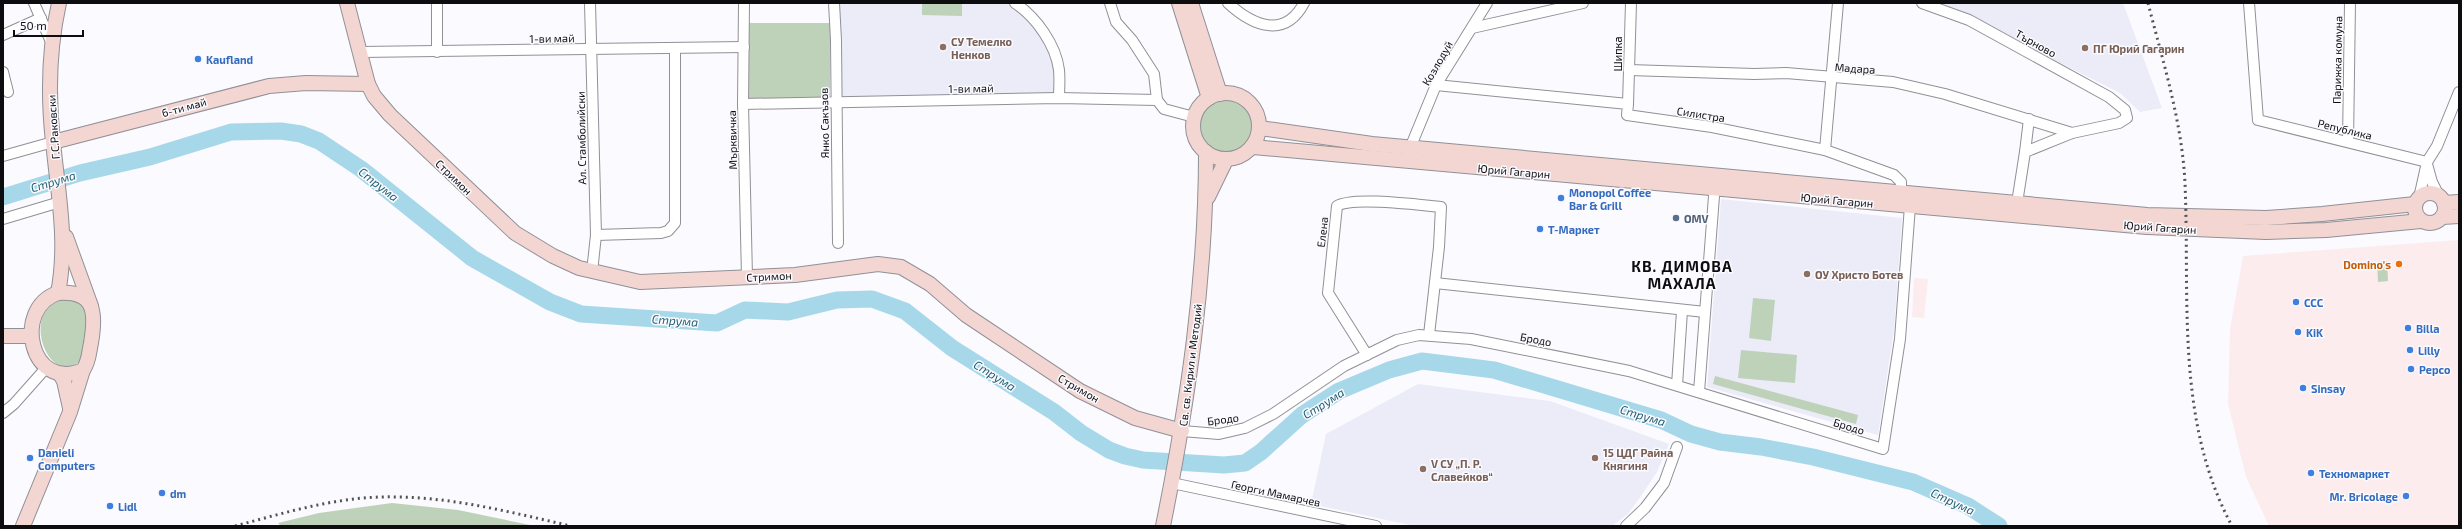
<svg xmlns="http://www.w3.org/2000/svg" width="2462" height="529" font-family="'Exo 2',sans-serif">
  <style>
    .commercial { fill: #fdeced }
    .built { fill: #ececf8 }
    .green { fill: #bed2ba }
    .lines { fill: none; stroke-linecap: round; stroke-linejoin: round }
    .river { stroke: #a7d8e9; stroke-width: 17 }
    .street-casing { stroke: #909097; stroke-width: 12 }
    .secondary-casing { stroke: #909097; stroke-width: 16 }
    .street { stroke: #fff; stroke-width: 10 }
    .secondary { stroke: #f3d6d2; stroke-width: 14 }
    .rail { stroke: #535356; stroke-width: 3; stroke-dasharray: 2 4; stroke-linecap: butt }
    .education-dot { fill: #8d6e63; stroke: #fafaff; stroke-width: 1.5 }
    .shop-dot { fill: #3f7fe0; stroke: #fafaff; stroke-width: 1.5 }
    .service-dot { fill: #5c6f8a; stroke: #fafaff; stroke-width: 1.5 }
    .food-dot { fill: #e8710a; stroke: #fafaff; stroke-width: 1.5 }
    .labels { text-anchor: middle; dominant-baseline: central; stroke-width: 3; stroke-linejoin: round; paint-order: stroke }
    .street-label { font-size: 11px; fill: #0d0d10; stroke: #fafaff }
    .education-label { font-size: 11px; font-weight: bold; fill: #785e54; stroke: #fafaff; text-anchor: start }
    .shop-label { font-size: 11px; font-weight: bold; fill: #366cbe; stroke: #fafaff; text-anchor: start }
    .service-label { font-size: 11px; font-weight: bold; fill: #4e5e75; stroke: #fafaff; text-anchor: start }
    .food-label { font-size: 11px; font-weight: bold; fill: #c56008; stroke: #fafaff; text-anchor: end }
    .water-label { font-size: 12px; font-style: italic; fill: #205f71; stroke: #fafaff }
    .district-label { font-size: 15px; font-weight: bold; letter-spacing: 1px; fill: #0d0d10; stroke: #fafaff }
  </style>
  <rect width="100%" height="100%" fill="#fafaff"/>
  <!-- commercial -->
  <g class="commercial">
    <path d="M2459,240V526H2269L2246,477L2228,404L2230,329L2243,256Z"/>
    <path d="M1914,278L1928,279L1924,318L1912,317Z"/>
  </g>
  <!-- built -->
  <g class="built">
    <path d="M838,3H1007L1025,18L1041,37L1054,57L1056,96L839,99Z"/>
    <path d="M1941,3H2123L2162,108L2140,112L2120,93Z"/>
    <path d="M1721,199L1902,218L1894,330L1878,435L1707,387Z"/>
    <path d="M1418,384L1550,401L1669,444L1657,472L1643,493L1628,514L1612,526H1415L1311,504L1326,434Z"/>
  </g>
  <!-- green -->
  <g class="green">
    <path d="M922,3H962V16L922,15Z"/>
    <rect x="748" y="23" width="82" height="75"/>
    <circle cx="1225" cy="127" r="27"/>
    <path d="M2387,261L2388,281L2378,282L2377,262Z"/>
    <path d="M1753,298L1775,300L1771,341L1749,338Z"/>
    <path d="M67,299L81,303L89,316L81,360C49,392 16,306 67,299Z"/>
    <path d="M1741,350L1797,355L1795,383L1738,378Z"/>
    <path d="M1715,376L1858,415L1856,424L1713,384Z"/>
    <path d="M392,503L458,510L535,526H281L278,523L319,513Z"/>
  </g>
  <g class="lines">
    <!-- river -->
    <path class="river" d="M3,197L80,173L150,157L231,132L281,131L301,134L319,141L361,169L472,258L550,302L581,314L717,323L745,310L788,312L837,300L872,299L905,311L952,348L1054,412L1081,433L1109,450L1125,456L1143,460L1224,465L1245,463L1261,452L1302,415L1339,391L1389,370L1422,361L1494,370L1661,420L1691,434L1720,442L1761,447L1813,457L1913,482L1968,506L1999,526"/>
    <!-- street casing -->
    <g class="street-casing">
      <g id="street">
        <path d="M34,3L52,44"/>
        <path d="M437,3V52"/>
        <path d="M590,3L596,235L592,272"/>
        <path d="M744,3L743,104L747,277"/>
        <path d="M834,3L836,40L838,243"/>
        <path d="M1015,3C1036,17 1056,45 1059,70C1060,79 1059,89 1059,98"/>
        <path d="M1110,3L1116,22L1132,40L1154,74L1157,100"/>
        <path d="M1228,3C1253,26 1285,39 1304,3"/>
        <path d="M1922,3L1969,20L2109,97L2125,110L2127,118L2119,123L2072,133L2025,152L2017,203"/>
        <path d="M2249,3L2258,120L2427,162"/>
        <path d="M1472,28L1583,3"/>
        <path d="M3,35L41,18"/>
        <path d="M361,52L744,47"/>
        <path d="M1629,70L1754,74L1786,73L1893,82L1945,94L2072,133"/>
        <path d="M3,72L8,92"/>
        <path d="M1436,85L1628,104L1627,115L1712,127L1825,150L1838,3"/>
        <path d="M743,104L1059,98L1157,100L1164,109L1194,117"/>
        <path d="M1628,104L1631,3"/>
        <path d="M2348,142L2350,3"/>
        <path d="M1825,150L1894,175L1901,182V193"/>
        <path d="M2025,152L2029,119"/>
        <path d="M1408,153L1436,85L1487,3"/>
        <path d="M3,156L53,142"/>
        <path d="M2427,164L2432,182L2439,196"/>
        <path d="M2419,198L2427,162L2437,146L2459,92"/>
        <path d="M3,219L60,202"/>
        <path d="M596,235L661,233L668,231L675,223V48"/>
        <path d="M1435,283L1705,312"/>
        <path d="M1367,355L1328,293L1337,206C1353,196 1419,205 1441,207L1439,247L1429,335"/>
        <path d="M1677,385L1682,311"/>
        <path d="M1699,392L1715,183"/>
        <path d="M3,413L14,404L46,368"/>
        <path d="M1182,431L1219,434L1245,428L1273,414L1344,366L1397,340L1419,335L1471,339L1629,371L1883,449L1900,339L1910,206"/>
        <path d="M1172,483L1376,526"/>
        <path d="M1626,526L1645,508L1664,483L1677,447"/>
      </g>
    </g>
    <!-- secondary casing -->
    <g class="secondary-casing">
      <g id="secondary">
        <path d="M347,3L368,84L374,96L390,115L515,233L553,256L579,268L640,282L795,275L878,264L901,267L930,284L966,315L1080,391L1135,418L1182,431"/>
        <path d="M1179,3L1209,98"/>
        <path d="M1191,3L1220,94"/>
        <circle cx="1226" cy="126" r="33"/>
        <path d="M1260,128L1372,144L2147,215L2266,218L2322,214L2415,204"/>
        <path d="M53,142L269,86L306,83L368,84"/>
        <path d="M1253,147L2147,227L2266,232L2326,230L2421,221"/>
        <circle cx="2430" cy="208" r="15"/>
        <path d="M1208,197L1226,160"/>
        <path d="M2444,203L2459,202"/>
        <path d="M2442,217L2459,216"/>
        <path d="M66,237L91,306"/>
        <path d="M58,293C68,242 58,193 53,142C48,97 49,48 59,3"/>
        <path d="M58,293C96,290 96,314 91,343C89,352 89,362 83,370C30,393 12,308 58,293Z"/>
        <path d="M3,336H31"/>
        <path d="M60,374L64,381L70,408"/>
        <path d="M23,526L70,412L83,370"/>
        <path d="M1163,526C1188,402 1206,279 1206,152"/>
      </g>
    </g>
    <!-- street -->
    <use href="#street" class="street"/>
    <!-- secondary -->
    <use href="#secondary" class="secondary"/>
    <!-- rail -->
    <g class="rail">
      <path d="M2148,3C2163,62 2182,122 2185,183C2190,299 2175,420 2232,526"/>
      <path d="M235,526C288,512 342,495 398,497C457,498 514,513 571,526"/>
    </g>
  </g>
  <!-- markers -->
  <g class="education-dot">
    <circle cx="943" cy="47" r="4"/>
    <circle cx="2085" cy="48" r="4"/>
    <circle cx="1807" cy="274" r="4"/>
    <circle cx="1595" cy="458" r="4"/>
    <circle cx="1423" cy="469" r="4"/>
  </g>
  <g class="shop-dot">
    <circle cx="198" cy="59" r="4"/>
    <circle cx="1561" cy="198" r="4"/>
    <circle cx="1540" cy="229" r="4"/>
    <circle cx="2296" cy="302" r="4"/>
    <circle cx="2408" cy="328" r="4"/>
    <circle cx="2298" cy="332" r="4"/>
    <circle cx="2410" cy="350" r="4"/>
    <circle cx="2411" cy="369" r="4"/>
    <circle cx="2303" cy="388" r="4"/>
    <circle cx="30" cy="458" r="4"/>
    <circle cx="2311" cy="473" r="4"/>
    <circle cx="162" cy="493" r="4"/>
    <circle cx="2406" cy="496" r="4"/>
    <circle cx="110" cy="506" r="4"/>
  </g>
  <circle class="service-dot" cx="1676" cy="218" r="4"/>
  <circle class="food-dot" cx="2399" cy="264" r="4"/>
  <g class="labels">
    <!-- street labels -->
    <g class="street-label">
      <text transform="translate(552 38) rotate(-1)">1-ви май</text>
      <text transform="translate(2036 43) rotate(29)">Търново</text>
      <text transform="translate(1617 54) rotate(-90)">Шипка</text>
      <text transform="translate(2337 60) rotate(-89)">Парижка комуна</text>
      <text transform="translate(1437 63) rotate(-60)">Козлодуй</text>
      <text transform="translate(1855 68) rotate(4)">Мадара</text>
      <text transform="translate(971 88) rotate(-1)">1-ви май</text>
      <text transform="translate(184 107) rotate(-15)">6-ти май</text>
      <text transform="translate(1701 114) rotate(9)">Силистра</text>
      <text transform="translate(824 123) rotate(-91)">Янко Сакъзов</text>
      <text transform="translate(53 127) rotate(-94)">Г.С.Раковски</text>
      <text transform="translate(2345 129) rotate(14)">Република</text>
      <text transform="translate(581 138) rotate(-91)">Ал. Стамболийски</text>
      <text transform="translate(732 140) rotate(-91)">Мърквичка</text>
      <text transform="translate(1514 171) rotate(5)">Юрий Гагарин</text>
      <text transform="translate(454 177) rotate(44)">Стримон</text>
      <text transform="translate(1837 200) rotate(5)">Юрий Гагарин</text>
      <text transform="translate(2160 227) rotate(4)">Юрий Гагарин</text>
      <text transform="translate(1322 232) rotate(-84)">Елена</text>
      <text transform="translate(769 276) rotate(-3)">Стримон</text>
      <text transform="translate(1536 339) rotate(11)">Бродо</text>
      <text transform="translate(1190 365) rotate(-83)">Св. св. Кирил и Методий</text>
      <text transform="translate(1079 388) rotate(30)">Стримон</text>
      <text transform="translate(1223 419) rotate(-7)">Бродо</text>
      <text transform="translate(1849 426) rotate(17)">Бродо</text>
      <text transform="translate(1276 493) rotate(12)">Георги Мамарчев</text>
    </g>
    <!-- education labels -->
    <g class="education-label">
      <text x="951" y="41">СУ Темелко<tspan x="951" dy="13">Ненков</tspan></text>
      <text x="2093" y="48">ПГ Юрий Гагарин</text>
      <text x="1815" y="274">ОУ Христо Ботев</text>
      <text x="1603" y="452">15 ЦДГ Райна<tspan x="1603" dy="13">Княгиня</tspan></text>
      <text x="1431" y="463">V СУ „П. Р.<tspan x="1431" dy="13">Славейков“</tspan></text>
    </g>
    <!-- shop labels -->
    <g class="shop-label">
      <text x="206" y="59">Kaufland</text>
      <text x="1569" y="192">Monopol Coffee<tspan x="1569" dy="13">Bar &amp; Grill</tspan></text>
      <text x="1548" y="229">Т-Маркет</text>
      <text x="2304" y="302">CCC</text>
      <text x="2416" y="328">Billa</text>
      <text x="2306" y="332">KiK</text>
      <text x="2418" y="350">Lilly</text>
      <text x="2419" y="369">Pepco</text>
      <text x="2311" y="388">Sinsay</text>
      <text x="38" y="452">Danieli<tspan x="38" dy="13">Computers</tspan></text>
      <text x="2319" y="473">Техномаркет</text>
      <text x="170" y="493">dm</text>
      <text x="2398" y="496" text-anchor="end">Mr. Bricolage</text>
      <text x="118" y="506">Lidl</text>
    </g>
    <!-- service labels -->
    <g class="service-label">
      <text x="1684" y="218">OMV</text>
    </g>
    <!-- food labels -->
    <g class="food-label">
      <text x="2391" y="264">Domino's</text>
    </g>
    <!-- water labels -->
    <g class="water-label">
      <text transform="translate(53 181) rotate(-17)">Струма</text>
      <text transform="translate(379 184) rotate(38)">Струма</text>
      <text transform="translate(675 320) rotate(4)">Струма</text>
      <text transform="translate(995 375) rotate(32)">Струма</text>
      <text transform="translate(1323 403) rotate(-32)">Струма</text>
      <text transform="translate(1643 415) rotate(17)">Струма</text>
      <text transform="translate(1953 501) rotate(25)">Струма</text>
    </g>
    <!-- district labels -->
    <g class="district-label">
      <text x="1682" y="266">КВ. ДИМОВА<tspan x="1682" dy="17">МАХАЛА</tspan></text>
    </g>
  </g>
  <!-- border -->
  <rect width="2462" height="529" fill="none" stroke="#0d0d10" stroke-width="8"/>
  <!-- scale -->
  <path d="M14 30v6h69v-6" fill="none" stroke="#0d0d10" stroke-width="2"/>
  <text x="20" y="30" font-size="12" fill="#0d0d10" stroke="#fafaff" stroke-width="3" paint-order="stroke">50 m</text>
</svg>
